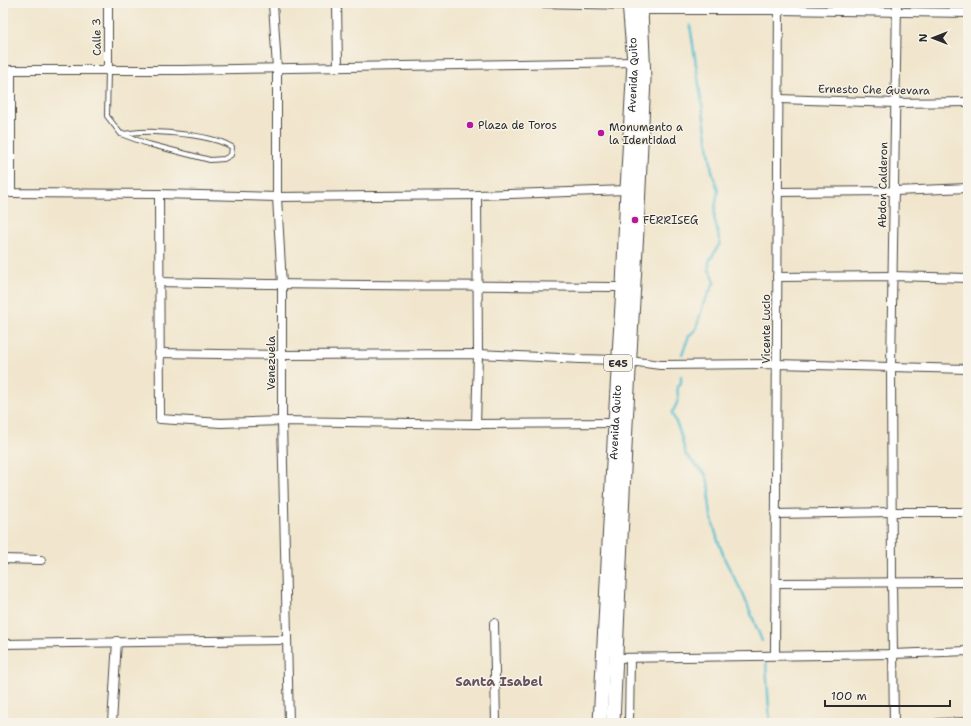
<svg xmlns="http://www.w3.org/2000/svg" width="971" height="726" font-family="'Shantell Sans',sans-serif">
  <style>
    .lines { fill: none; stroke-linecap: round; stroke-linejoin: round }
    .stream { stroke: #51bbce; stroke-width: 2.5 }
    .service-casing { stroke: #494743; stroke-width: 6 }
    .minor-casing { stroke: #494743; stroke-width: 10 }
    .trunk-casing { stroke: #494743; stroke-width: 15 }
    .service { stroke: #fff; stroke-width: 4 }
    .minor { stroke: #fff; stroke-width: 8 }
    .trunk { stroke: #fff; stroke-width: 13 }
    .poi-dot { fill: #b5179e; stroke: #f7f3e8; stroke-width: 1.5 }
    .labels { text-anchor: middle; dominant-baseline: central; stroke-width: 3; stroke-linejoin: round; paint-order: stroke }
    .shield { fill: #f7f3e8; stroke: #686764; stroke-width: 1 }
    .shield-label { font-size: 10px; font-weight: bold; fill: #2b2b2b }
    .street-label { font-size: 11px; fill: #2b2b2b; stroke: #f7f3e8 }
    .poi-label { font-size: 11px; fill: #2b2b2b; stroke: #f7f3e8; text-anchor: start }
    .quarter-label { font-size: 13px; font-weight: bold; fill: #695461; stroke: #f7f3e8 }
  </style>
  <rect width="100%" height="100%" fill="#f7f3e8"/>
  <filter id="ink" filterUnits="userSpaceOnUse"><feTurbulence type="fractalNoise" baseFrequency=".025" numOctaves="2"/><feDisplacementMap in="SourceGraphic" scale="8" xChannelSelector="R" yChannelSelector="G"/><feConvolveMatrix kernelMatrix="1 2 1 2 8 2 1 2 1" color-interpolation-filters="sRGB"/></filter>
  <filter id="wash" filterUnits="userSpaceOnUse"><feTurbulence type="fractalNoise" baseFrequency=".012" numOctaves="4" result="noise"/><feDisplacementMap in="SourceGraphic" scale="16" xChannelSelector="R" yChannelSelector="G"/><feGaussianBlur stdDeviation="0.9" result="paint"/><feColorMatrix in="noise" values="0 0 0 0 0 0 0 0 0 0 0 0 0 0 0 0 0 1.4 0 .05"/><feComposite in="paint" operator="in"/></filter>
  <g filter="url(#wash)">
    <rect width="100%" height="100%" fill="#f1e6cd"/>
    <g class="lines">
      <!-- stream -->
      <g class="stream">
        <path d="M682,354L689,336L696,329L704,302L714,283L713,276L709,270V262L720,243L714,216L718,190L712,171L690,25"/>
        <path d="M681,376V383C675,388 679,393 678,400C677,404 674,409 672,413L680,432L686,455L706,475L710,490L709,499L711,516L718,541L726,562L743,594L762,641"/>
        <path d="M766,664L770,723"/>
      </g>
    </g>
  </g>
  <g filter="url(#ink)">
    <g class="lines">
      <!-- service casing -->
      <g class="service-casing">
        <path id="service" d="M108,71L107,116L121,134L148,144L210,160L224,159L231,155L232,147C214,136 177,133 155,132C144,131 132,133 121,134"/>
      </g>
      <!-- minor casing -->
      <g class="minor-casing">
        <g id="minor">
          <path d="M108,3V71"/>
          <path d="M273,3L277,69V197L282,285V421L289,723"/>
          <path d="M337,3L338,67"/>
          <path d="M539,3L629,5"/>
          <path d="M641,10H779L968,13"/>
          <path d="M779,99L896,103L968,102"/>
          <path d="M627,190L477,195L277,197L159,194L11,193V70H183L634,62"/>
          <path d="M777,192L895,191L968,188"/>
          <path d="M159,194L160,419L221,423L282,421L476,424L615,423"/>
          <path d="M777,277L893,276L968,278"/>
          <path d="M159,282C314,286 469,285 623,287"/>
          <path d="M159,353L282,355L478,354L580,359L618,360"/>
          <path d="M630,361L660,365L776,364L968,369"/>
          <path d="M476,424L478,354L477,195"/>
          <path d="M775,514L892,512H968"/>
          <path d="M3,559L41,560"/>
          <path d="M776,583L968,582"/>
          <path d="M494,623L496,723"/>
          <path d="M3,644L287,640"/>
          <path d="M775,655L779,3"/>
          <path d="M616,658L893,654L968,651"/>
          <path d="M112,723L117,641"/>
          <path d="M629,723L630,658"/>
          <path d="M894,723L892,582L891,367L897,3"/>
          <path d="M938,723L968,722"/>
        </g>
      </g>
      <!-- trunk casing -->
      <g class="trunk-casing">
        <g id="trunk">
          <path id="s1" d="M600,723L615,423L623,287L627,190L634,62L629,3"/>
          <path d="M613,723L626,424L637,230L644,79L641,10L640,3"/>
        </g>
      </g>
      <!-- service -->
      <use href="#service" class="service"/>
      <!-- minor -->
      <use href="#minor" class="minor"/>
      <!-- trunk -->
      <use href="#trunk" class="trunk"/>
    </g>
  </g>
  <!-- markers -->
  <g class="poi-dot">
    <circle cx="470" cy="125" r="4"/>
    <circle cx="601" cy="133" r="4"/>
    <circle cx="635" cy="220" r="4"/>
  </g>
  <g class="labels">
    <!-- shield labels -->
    <rect class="shield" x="604" y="355" width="28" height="16" rx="3"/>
    <g class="shield-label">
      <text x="618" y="363">E45</text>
    </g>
    <!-- street labels -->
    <g class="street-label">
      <text transform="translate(97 37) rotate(-91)">Calle 3</text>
      <text stroke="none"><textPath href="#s1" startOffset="649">Avenida Quito</textPath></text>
      <text transform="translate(874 90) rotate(1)">Ernesto Che Guevara</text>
      <text transform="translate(883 185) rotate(-89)">Abdon Calderon</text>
      <text transform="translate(766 329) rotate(-90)">Vicente Lucio</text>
      <text transform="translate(271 363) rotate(-90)">Venezuela</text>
      <text stroke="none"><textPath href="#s1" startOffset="301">Avenida Quito</textPath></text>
    </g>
    <!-- poi labels -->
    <g class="poi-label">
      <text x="478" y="125">Plaza de Toros</text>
      <text x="609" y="127">Monumento a<tspan x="609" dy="13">la Identidad</tspan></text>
      <text x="643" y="220">FERRISEG</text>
    </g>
    <!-- quarter labels -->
    <g class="quarter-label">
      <text x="499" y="681">Santa Isabel</text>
    </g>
  </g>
  <!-- margin -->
  <rect width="971" height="726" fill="none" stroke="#f7f3e8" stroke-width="16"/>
  <!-- north arrow -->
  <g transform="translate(933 38) rotate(270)" stroke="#f7f3e8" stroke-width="3" paint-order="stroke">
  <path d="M0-3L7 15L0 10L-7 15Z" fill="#2b2b2b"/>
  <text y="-6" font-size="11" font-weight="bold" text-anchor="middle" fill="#2b2b2b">N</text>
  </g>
  <!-- scale -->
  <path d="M825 700v6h125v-6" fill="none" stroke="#2b2b2b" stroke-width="2"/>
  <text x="831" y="700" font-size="12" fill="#2b2b2b" stroke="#f7f3e8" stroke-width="3" paint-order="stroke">100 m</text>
</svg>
